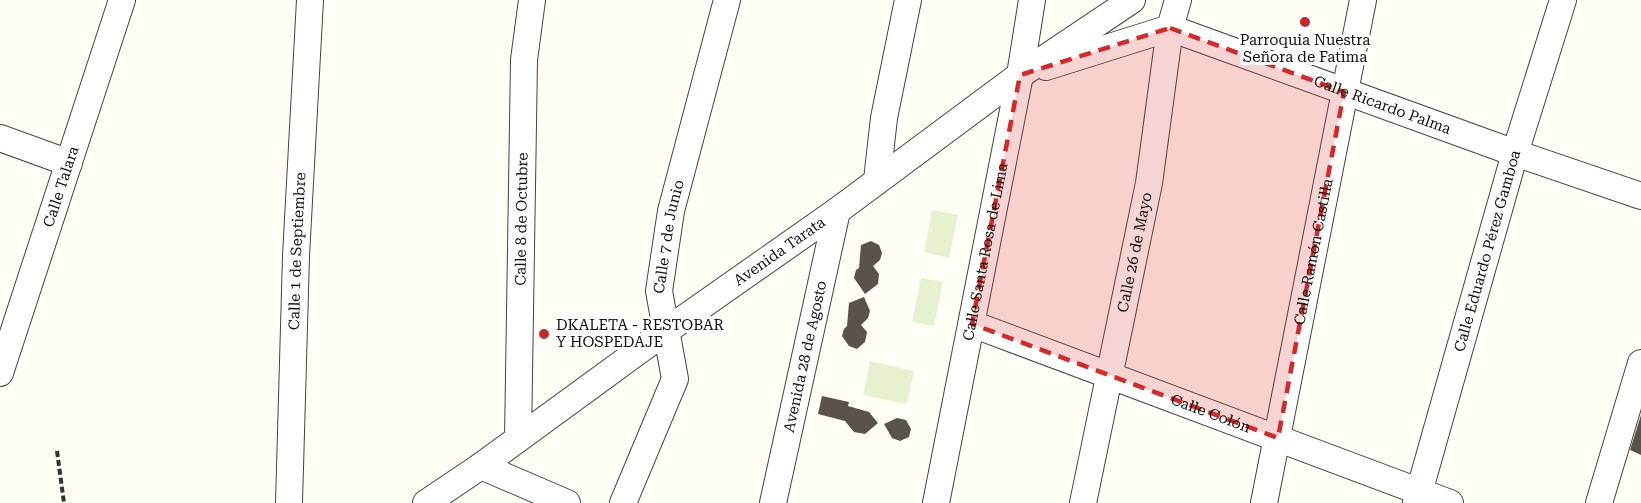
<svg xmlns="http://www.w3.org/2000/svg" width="1641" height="503" font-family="'Roboto Serif',serif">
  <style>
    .pitch { fill: #e6f2cf }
    .building { fill: #5a524d }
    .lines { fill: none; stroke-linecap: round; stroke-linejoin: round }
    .minor-casing { stroke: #444; stroke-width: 28 }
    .path { stroke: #333; stroke-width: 4; stroke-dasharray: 6 3; stroke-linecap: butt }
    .minor { stroke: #fff; stroke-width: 26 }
    .marked { fill: #d62828; fill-opacity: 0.2; stroke: #d62828; stroke-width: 4.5; stroke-dasharray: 12 8; stroke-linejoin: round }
    .poi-dot { fill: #c4262e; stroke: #fff; stroke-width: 2 }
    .labels { text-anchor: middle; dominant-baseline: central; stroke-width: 6; stroke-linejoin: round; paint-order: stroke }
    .poi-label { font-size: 15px; fill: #111; stroke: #fff }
    .street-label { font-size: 15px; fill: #111; stroke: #fff }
  </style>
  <rect width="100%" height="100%" fill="#fffdf5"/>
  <!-- pitch -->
  <g class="pitch">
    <path d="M932,210L958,215L949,258L924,252Z"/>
    <path d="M921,278L943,282L934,326L912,322Z"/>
    <path d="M870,361L914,371L907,404L863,395Z"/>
  </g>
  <!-- building -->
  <g class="building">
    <path d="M871,241L879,245L882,253L880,260L873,266L879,274L878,284L865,294L854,278L856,270L859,268L861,245Z"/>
    <path d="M864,297L870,311L868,318L861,325L867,332L865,342L857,349L849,346L842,336L844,329L847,326L849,303Z"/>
    <path d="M822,396L849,402L848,406L869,412L878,423L865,434L854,432L845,421L818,414Z"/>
    <path d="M1641,415V455L1630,450Z"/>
    <path d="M897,418L906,420L911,429L909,437L900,441L892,438L884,424Z"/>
  </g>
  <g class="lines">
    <!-- minor casing -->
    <g class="minor-casing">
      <g id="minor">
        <path id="s1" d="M1046,67L1170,28L1515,153L1641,196"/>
        <path d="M0,138L69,163"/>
        <path d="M877,180L884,118L908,0"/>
        <path id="s2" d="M972,324L1450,503"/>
        <path id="s3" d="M0,373L122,0"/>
        <path id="s4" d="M518,438L524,60L532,0"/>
        <path d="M481,466L567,503"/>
        <path id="s5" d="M289,503L296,256L310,0"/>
        <path id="s6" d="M426,503L481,466L666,331L837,211L1020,75L1132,0"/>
        <path id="s7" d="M623,503L675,379L659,291L671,211L727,0"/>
        <path id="s8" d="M773,503L837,211"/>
        <path id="s9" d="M936,503L1020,75L1032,0"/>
        <path id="s10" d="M1083,503L1149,183L1170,28L1178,0"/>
        <path id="s11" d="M1264,503L1363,0"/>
        <path id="s12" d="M1416,503L1515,153L1563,0"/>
        <path d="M1599,503L1641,363"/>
      </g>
    </g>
    <!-- path -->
    <path class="path" d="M57,451L64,503"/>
    <!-- minor -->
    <use href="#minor" class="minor"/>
  </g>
  <!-- marked area -->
  <path class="marked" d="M1170,28L1344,92L1278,438L972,324L1020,75Z"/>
  <!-- markers -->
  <g class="poi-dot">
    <circle cx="1305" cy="22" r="6"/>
    <circle cx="544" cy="334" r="6"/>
  </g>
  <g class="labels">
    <!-- poi labels -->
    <g class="poi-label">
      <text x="1305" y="40">Parroquia Nuestra<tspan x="1305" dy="17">Señora de Fatima</tspan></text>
      <text x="556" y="325" text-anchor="start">DKALETA - RESTOBAR<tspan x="556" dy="17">Y HOSPEDAJE</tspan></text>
    </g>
    <!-- street labels -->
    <g class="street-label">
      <text stroke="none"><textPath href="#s1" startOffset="356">Calle Ricardo Palma</textPath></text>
      <text stroke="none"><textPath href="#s3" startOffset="196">Calle Talara</textPath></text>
      <text stroke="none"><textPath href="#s4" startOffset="219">Calle 8 de Octubre</textPath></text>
      <text stroke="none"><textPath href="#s7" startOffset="279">Calle 7 de Junio</textPath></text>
      <text stroke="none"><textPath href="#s5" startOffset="252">Calle 1 de Septiembre</textPath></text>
      <text stroke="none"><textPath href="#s11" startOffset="256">Calle Ramón Castilla</textPath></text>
      <text stroke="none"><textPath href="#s12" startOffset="262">Calle Eduardo Pérez Gamboa</textPath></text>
      <text stroke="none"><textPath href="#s6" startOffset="434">Avenida Tarata</textPath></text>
      <text stroke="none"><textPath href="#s9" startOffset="256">Calle Santa Rosa de Lima</textPath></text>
      <text stroke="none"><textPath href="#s10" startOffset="256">Calle 26 de Mayo</textPath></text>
      <text stroke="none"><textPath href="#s8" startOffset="150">Avenida 28 de Agosto</textPath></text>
      <text stroke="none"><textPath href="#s2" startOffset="255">Calle Colón</textPath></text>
    </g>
  </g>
</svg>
